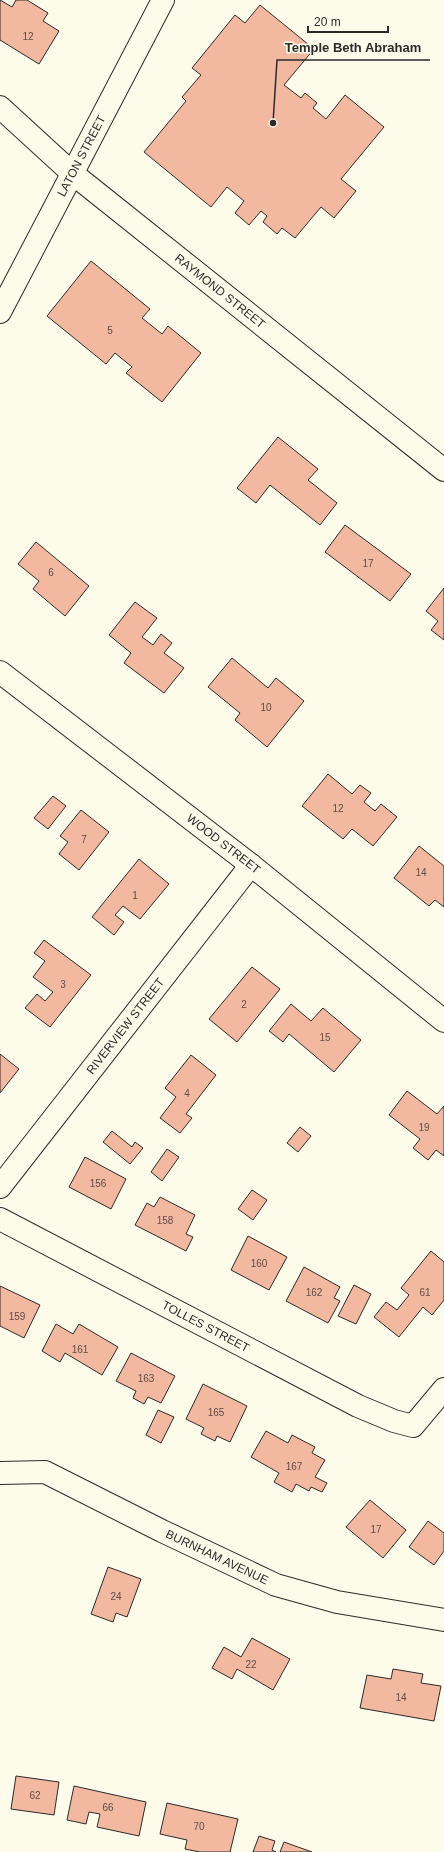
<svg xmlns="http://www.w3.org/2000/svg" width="444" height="1852" font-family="Arial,sans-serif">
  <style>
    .building { fill: #f2b8a0; stroke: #2b2b2b }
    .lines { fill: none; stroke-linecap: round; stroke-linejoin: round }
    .minor-casing { stroke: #2b2b2b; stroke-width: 24 }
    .minor { stroke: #fdfbea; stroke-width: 22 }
    .labels { text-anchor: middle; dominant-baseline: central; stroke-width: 3; stroke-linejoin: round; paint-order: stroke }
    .number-label { font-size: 10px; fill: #5d4e48 }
    .street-label { font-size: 12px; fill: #2b2b2b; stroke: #fdfbea }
    .leader { fill: none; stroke: #2b2b2b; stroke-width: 1.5 }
    .callout-dot { fill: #2b2b2b; stroke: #fdfbea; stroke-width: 1.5 }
    .callout-label { font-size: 13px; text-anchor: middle; font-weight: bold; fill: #2b2b2b; stroke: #fdfbea; stroke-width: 3; stroke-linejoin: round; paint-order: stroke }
  </style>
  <rect width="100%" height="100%" fill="#fdfbea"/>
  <!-- building -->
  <g class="building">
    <path d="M0,0L12,7L16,0H27L48,13L43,21L59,31L39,64L0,40Z"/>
    <path d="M260,5L314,49L284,85L301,98L305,93L317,103L313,108L326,119L345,95L384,127L341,179L356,191L334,218L321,207L295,238L282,228L277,234L263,222L267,216L261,211L249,225L235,213L244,201L227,187L211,207L144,152L186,101L182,97L201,75L192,68L235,15L245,23Z"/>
    <path d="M91,261L150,309L142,318L162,334L168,326L201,353L162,402L126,373L132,367L115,353L106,364L47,316Z"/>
    <path d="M278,437L318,469L308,480L337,503L320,525L270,485L256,503L237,488Z"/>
    <path d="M345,525L411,574L390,601L325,552Z"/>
    <path d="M36,542L89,586L65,616L33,589L39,581L18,564Z"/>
    <path d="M444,588V640L431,630L438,621L426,611Z"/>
    <path d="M135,602L157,618L142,637L153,645L161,634L172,643L164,653L184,668L164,693L124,663L131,653L109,635Z"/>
    <path d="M232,658L268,688L276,678L304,701L267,747L235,720L240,713L208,687Z"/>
    <path d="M328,774L352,794L360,785L371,793L364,802L375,811L381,804L397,817L373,846L352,829L343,839L302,806Z"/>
    <path d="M53,796L66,806L48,829L34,818Z"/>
    <path d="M81,810L109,832L79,870L59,854L68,842L60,836Z"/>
    <path d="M419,846L444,866V907L435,900L429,906L394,878Z"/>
    <path d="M139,859L169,884L140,919L123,906L115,915L124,922L114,935L92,917Z"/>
    <path d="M44,940L91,975L50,1027L25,1008L37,994L45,1001L53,992L33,977L45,961L34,953Z"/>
    <path d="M252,967L280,989L237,1042L209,1019Z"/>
    <path d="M291,1004L311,1021L323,1008L361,1040L334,1072L289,1034L283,1042L269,1031Z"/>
    <path d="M0,1054L19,1069L0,1093Z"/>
    <path d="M191,1055L216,1075L186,1114L192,1118L180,1133L160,1118L176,1097L165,1088Z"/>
    <path d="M407,1091L437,1114L444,1106V1156L436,1150L428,1160L413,1148L420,1139L389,1115Z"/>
    <path d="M300,1127L311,1136L298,1152L287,1143Z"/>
    <path d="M112,1131L132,1147L135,1142L143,1148L130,1164L103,1142Z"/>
    <path d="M167,1149L179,1157L162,1181L151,1172Z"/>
    <path d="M85,1157L126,1179L111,1209L69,1187Z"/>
    <path d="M252,1190L267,1200L253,1220L238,1209Z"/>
    <path d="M160,1197L195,1215L186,1234L193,1237L186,1251L135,1225L147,1203L154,1207Z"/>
    <path d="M248,1236L287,1257L269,1290L231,1270Z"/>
    <path d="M431,1251L444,1262V1300L432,1315L423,1307L399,1337L374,1317L386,1302L397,1310L409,1295L401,1288Z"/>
    <path d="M304,1267L340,1287L334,1298L340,1301L328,1323L286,1301Z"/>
    <path d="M354,1285L371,1294L356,1324L338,1316Z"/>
    <path d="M0,1286L40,1305L24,1338L0,1326Z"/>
    <path d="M56,1324L73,1334L79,1324L118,1347L102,1375L65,1353L60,1362L42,1351Z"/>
    <path d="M131,1353L175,1376L161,1403L148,1397L144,1404L133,1398L136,1391L116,1381Z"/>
    <path d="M203,1384L247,1406L230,1442L217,1436L215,1441L201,1434L204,1428L186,1419Z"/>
    <path d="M158,1410L174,1417L161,1443L146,1435Z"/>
    <path d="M266,1431L288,1443L292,1435L315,1447L312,1453L325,1460L315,1477L327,1483L322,1492L311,1487L309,1491L296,1484L292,1492L274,1482L279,1473L251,1457Z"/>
    <path d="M370,1500L406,1530L383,1558L346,1527Z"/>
    <path d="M428,1521L444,1533V1551L434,1565L409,1547Z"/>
    <path d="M108,1567L141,1579L127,1617L116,1613L113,1622L91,1614Z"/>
    <path d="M252,1638L290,1659L273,1690L237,1669L232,1679L212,1668L224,1647L241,1657Z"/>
    <path d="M393,1669L423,1674L421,1683L441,1686L434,1721L360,1708L367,1675L391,1679Z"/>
    <path d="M16,1776L59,1782L54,1815L11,1809Z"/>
    <path d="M74,1786L146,1802L139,1836L97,1827L100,1814L89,1812L86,1824L67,1820Z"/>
    <path d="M167,1803L238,1819L230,1852H200L185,1849L187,1840L160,1834Z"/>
    <path d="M259,1836L275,1841L272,1850L276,1852H253Z"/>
    <path d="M284,1842L312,1852H280Z"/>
  </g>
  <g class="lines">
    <!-- minor casing -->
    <g class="minor-casing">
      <g id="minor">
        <path id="s1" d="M0,107L72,173L444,470"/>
        <path id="s2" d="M0,312L163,0"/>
        <path id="s3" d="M0,672L251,865L444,1021"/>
        <path id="s4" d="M0,1187L251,865"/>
        <path id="s5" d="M0,1219L358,1406L394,1421L413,1426L444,1389"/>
        <path id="s6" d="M0,1473L45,1472L162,1531L276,1585L337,1602L444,1620"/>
      </g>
    </g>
    <!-- minor -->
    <use href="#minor" class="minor"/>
  </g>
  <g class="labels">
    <!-- number labels -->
    <g class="number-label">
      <text x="28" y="36">12</text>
      <text x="110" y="330">5</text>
      <text x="368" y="563">17</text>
      <text x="51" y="572">6</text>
      <text x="266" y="707">10</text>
      <text x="338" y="808">12</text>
      <text x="84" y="839">7</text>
      <text x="421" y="872">14</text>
      <text x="135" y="895">1</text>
      <text x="63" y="984">3</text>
      <text x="244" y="1004">2</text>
      <text x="325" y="1037">15</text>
      <text x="187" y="1093">4</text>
      <text x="424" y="1127">19</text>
      <text x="98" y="1183">156</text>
      <text x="165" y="1220">158</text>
      <text x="259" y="1263">160</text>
      <text x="314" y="1292">162</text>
      <text x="425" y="1292">61</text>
      <text x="17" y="1316">159</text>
      <text x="80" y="1349">161</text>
      <text x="146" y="1378">163</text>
      <text x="216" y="1412">165</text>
      <text x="294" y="1466">167</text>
      <text x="376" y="1529">17</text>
      <text x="116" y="1596">24</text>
      <text x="251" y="1664">22</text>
      <text x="401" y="1697">14</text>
      <text x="35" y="1795">62</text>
      <text x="108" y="1807">66</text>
      <text x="199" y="1826">70</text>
    </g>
    <!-- street labels -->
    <g class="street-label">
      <text stroke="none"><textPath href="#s2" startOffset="176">LATON STREET</textPath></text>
      <text stroke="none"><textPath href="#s1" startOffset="287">RAYMOND STREET</textPath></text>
      <text stroke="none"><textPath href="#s3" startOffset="282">WOOD STREET</textPath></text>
      <text stroke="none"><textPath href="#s4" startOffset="204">RIVERVIEW STREET</textPath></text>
      <text stroke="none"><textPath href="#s5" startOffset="232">TOLLES STREET</textPath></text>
      <text stroke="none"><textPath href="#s6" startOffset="237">BURNHAM AVENUE</textPath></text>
    </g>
  </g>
  <!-- callouts -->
  <path class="leader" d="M273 123L277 60H430"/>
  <circle class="callout-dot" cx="273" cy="123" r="4"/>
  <g class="callout-label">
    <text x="353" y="52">Temple Beth Abraham</text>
  </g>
  <!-- scale -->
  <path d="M308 26v6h80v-6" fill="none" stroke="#2b2b2b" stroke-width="2"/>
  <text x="314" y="26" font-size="12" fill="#2b2b2b" stroke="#fdfbea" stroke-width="3" paint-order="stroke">20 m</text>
</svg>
